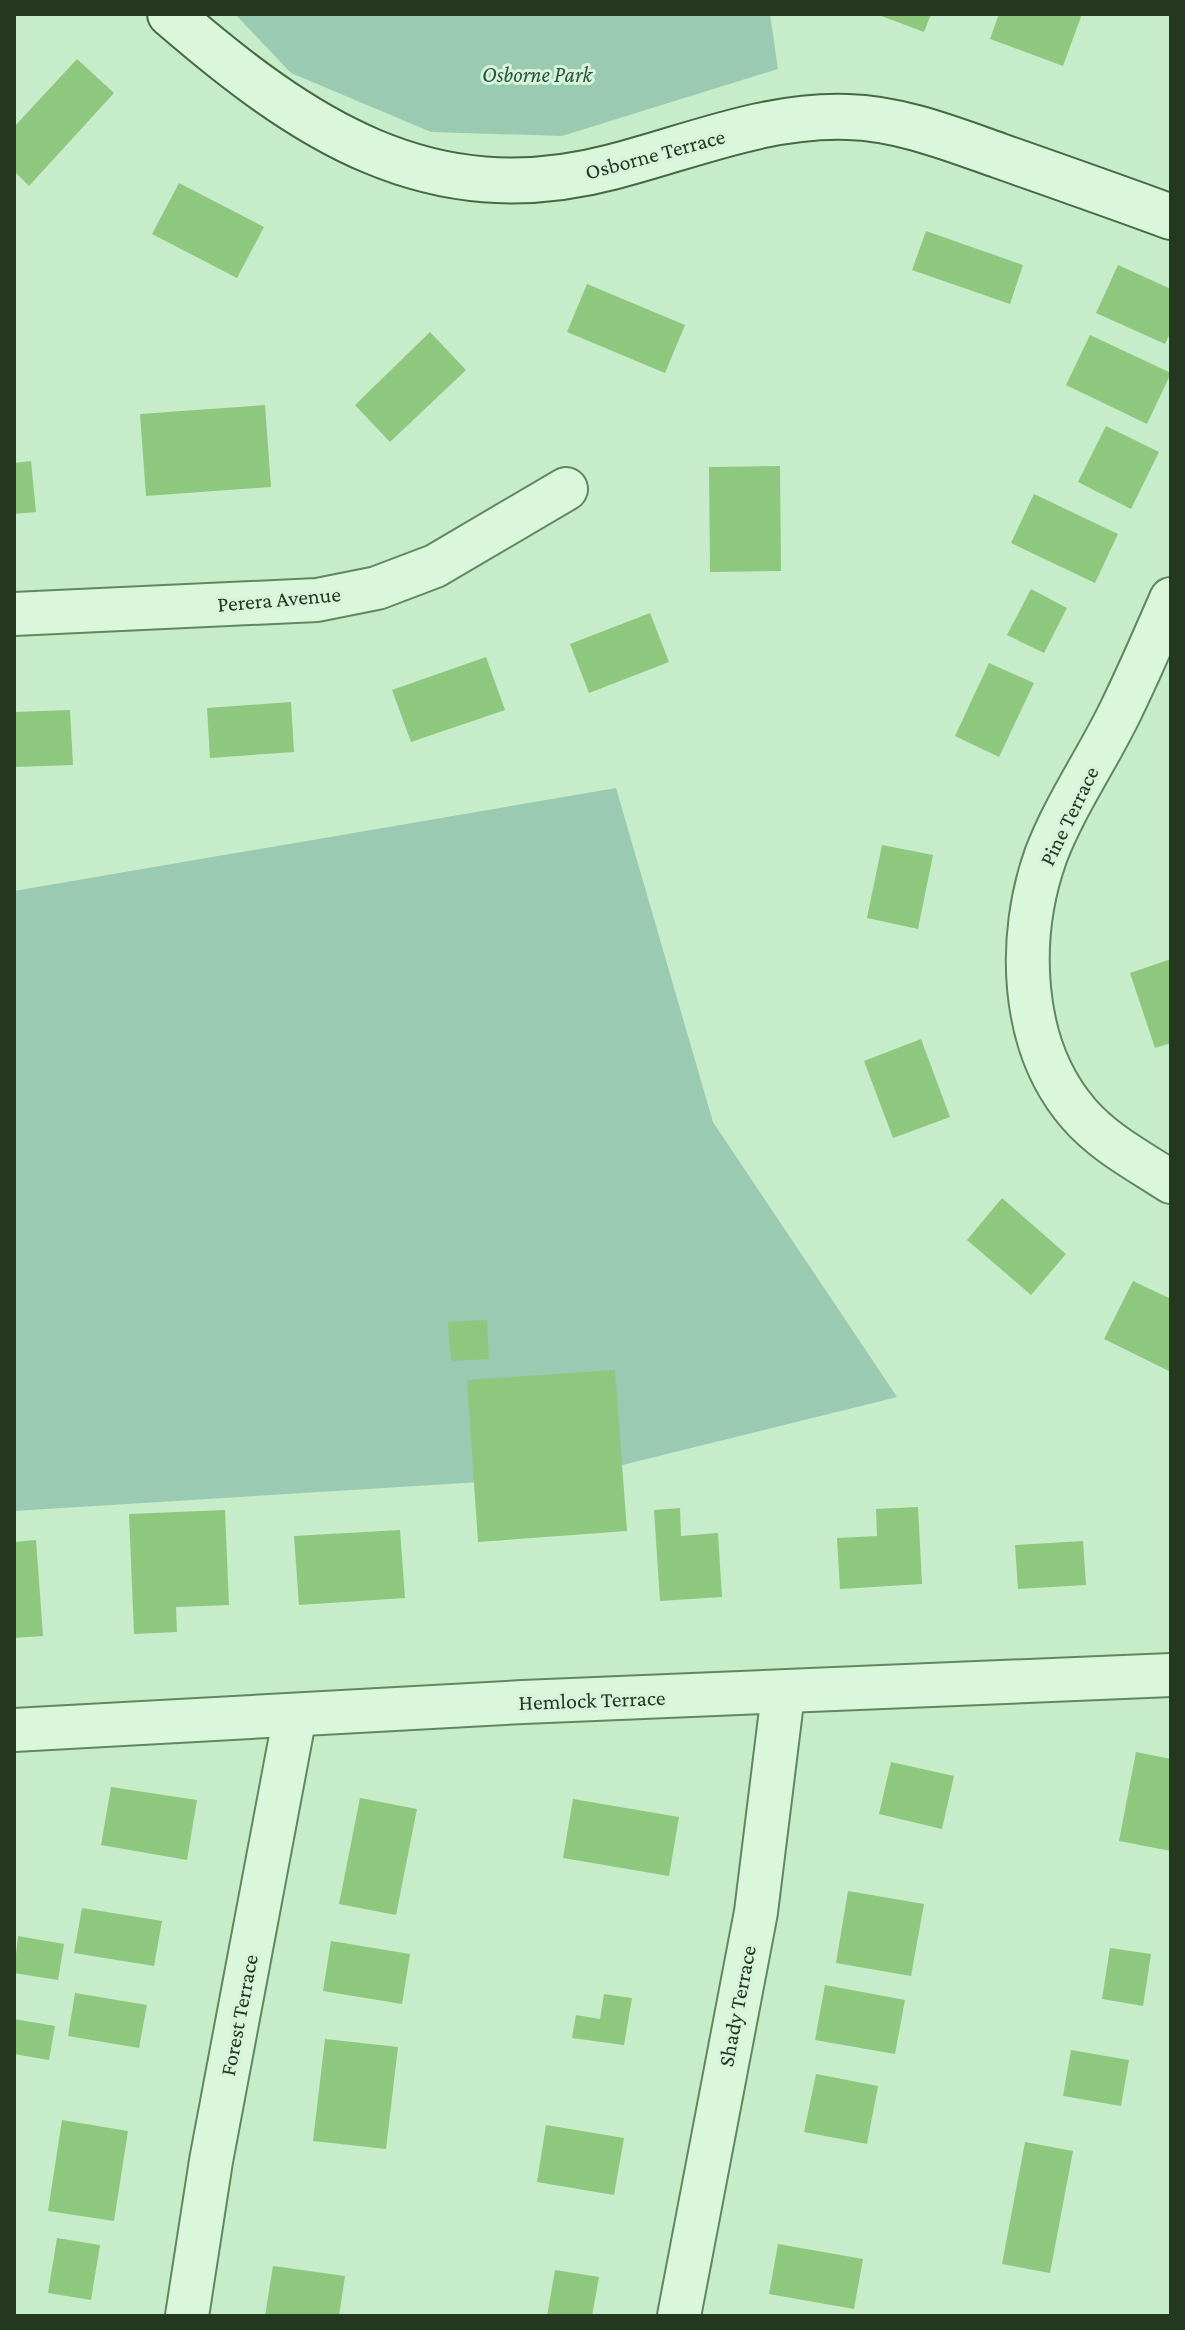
<svg xmlns="http://www.w3.org/2000/svg" width="1185" height="2330" font-family="'Crimson Pro',serif">
  <style>
    .green { fill: #9bcab2 }
    .building { fill: #8ec87f }
    .lines { fill: none; stroke-linecap: round; stroke-linejoin: round }
    .street-casing { stroke: #61875d; stroke-width: 46 }
    .secondary-casing { stroke: #456940; stroke-width: 48 }
    .street { stroke: #daf7dc; stroke-width: 42 }
    .secondary { stroke: #daf7dc; stroke-width: 44 }
    .labels { text-anchor: middle; dominant-baseline: central; stroke-width: 6; stroke-linejoin: round; paint-order: stroke }
    .park-label { font-size: 22px; font-style: italic; fill: #285343; stroke: #d6f4d9 }
    .street-label { font-size: 22px; fill: #243820; stroke: #d6f4d9 }
  </style>
  <rect width="100%" height="100%" fill="#c7ecca"/>
  <!-- green -->
  <g class="green">
    <path d="M235,14H770L778,69L562,136L431,132L291,73Z"/>
    <path d="M616,788L713,1122L897,1397L578,1476L14,1511V891Z"/>
  </g>
  <!-- building -->
  <g class="building">
    <path d="M876,14H931L924,32Z"/>
    <path d="M999,14H1082L1063,66L990,39Z"/>
    <path d="M77,59L114,93L29,186L14,171V127Z"/>
    <path d="M179,183L264,227L237,278L152,234Z"/>
    <path d="M926,231L1023,265L1010,304L912,270Z"/>
    <path d="M1118,265L1171,289V331L1165,344L1096,313Z"/>
    <path d="M587,284L685,325L665,373L567,332Z"/>
    <path d="M430,332L466,370L390,442L355,405Z"/>
    <path d="M1090,335L1171,373L1147,424L1066,385Z"/>
    <path d="M265,405L271,487L146,496L140,414Z"/>
    <path d="M1106,426L1159,452L1131,509L1078,482Z"/>
    <path d="M31,461L36,512L14,514V463Z"/>
    <path d="M780,466L781,571L710,572L709,467Z"/>
    <path d="M1034,494L1118,534L1095,583L1011,543Z"/>
    <path d="M1031,589L1067,608L1044,653L1007,635Z"/>
    <path d="M650,613L669,662L589,693L570,644Z"/>
    <path d="M486,657L505,710L411,742L392,690Z"/>
    <path d="M989,663L1034,683L999,757L955,736Z"/>
    <path d="M291,702L294,752L210,758L207,708Z"/>
    <path d="M70,710L73,765L14,767V712Z"/>
    <path d="M882,845L933,855L918,929L867,918Z"/>
    <path d="M1171,959V1043L1155,1048L1130,973Z"/>
    <path d="M921,1039L950,1117L893,1138L864,1061Z"/>
    <path d="M1002,1198L1066,1254L1031,1295L967,1240Z"/>
    <path d="M1133,1281L1171,1299V1372L1104,1339Z"/>
    <path d="M487,1320L489,1359L451,1361L448,1322Z"/>
    <path d="M615,1370L627,1531L478,1542L467,1380Z"/>
    <path d="M918,1507L922,1584L840,1589L837,1538L877,1536L876,1509Z"/>
    <path d="M680,1508L681,1536L718,1533L722,1597L660,1601L654,1510Z"/>
    <path d="M225,1510L229,1605L176,1607L177,1632L134,1634L129,1514Z"/>
    <path d="M400,1530L405,1598L299,1605L294,1536Z"/>
    <path d="M36,1540L43,1636L14,1638V1542Z"/>
    <path d="M1083,1541L1086,1585L1018,1589L1015,1545Z"/>
    <path d="M1136,1752L1171,1759V1851L1119,1841Z"/>
    <path d="M891,1762L954,1776L942,1829L879,1814Z"/>
    <path d="M111,1787L197,1800L187,1860L101,1845Z"/>
    <path d="M360,1798L417,1809L396,1915L339,1904Z"/>
    <path d="M573,1799L679,1817L669,1876L563,1858Z"/>
    <path d="M848,1891L924,1904L911,1976L836,1963Z"/>
    <path d="M82,1908L162,1921L154,1966L74,1953Z"/>
    <path d="M18,1936L64,1944L58,1980L14,1973Z"/>
    <path d="M331,1941L410,1954L402,2004L323,1991Z"/>
    <path d="M1110,1948L1151,1954L1143,2006L1102,1999Z"/>
    <path d="M825,1985L905,2000L895,2054L815,2040Z"/>
    <path d="M75,1993L147,2005L139,2048L68,2036Z"/>
    <path d="M604,1994L632,1998L624,2045L572,2038L576,2015L600,2019Z"/>
    <path d="M14,2019L55,2026L49,2060L14,2054Z"/>
    <path d="M325,2039L398,2047L386,2149L313,2141Z"/>
    <path d="M1071,2050L1129,2060L1121,2106L1063,2096Z"/>
    <path d="M816,2074L878,2086L867,2144L804,2132Z"/>
    <path d="M62,2120L128,2131L114,2221L48,2211Z"/>
    <path d="M546,2125L624,2138L614,2195L537,2182Z"/>
    <path d="M1025,2142L1073,2151L1050,2273L1002,2264Z"/>
    <path d="M57,2238L100,2245L91,2300L48,2293Z"/>
    <path d="M778,2244L863,2259L854,2309L769,2294Z"/>
    <path d="M273,2266L345,2276L339,2316H265Z"/>
    <path d="M555,2270L599,2277L592,2316H547Z"/>
  </g>
  <g class="lines">
    <!-- street casing -->
    <g class="street-casing">
      <g id="street">
        <path d="M1171,599C1155,636 1139,673 1121,710C1098,758 1065,805 1046,855C1017,936 1019,1045 1079,1114C1104,1143 1139,1161 1171,1182"/>
        <path d="M14,614L317,600L377,588L435,566L566,489"/>
        <path d="M14,1730L523,1702L1171,1675"/>
        <path d="M187,2316L211,2161L295,1715"/>
        <path d="M679,2316L756,1912L783,1694"/>
      </g>
    </g>
    <!-- secondary casing -->
    <g class="secondary-casing">
      <path id="secondary" d="M170,14C302,128 429,215 612,167C690,147 766,114 848,117C899,118 952,139 1000,156C1057,176 1114,196 1171,217"/>
    </g>
    <!-- street -->
    <use href="#street" class="street"/>
    <!-- secondary -->
    <use href="#secondary" class="secondary"/>
  </g>
  <g class="labels">
    <!-- park labels -->
    <g class="park-label">
      <text x="537" y="74">Osborne Park</text>
    </g>
    <!-- street labels -->
    <g class="street-label">
      <text transform="translate(655 154) rotate(-15)">Osborne Terrace</text>
      <text transform="translate(279 599) rotate(-5)">Perera Avenue</text>
      <text transform="translate(1069 816) rotate(-64)">Pine Terrace</text>
      <text transform="translate(592 1700) rotate(-2)">Hemlock Terrace</text>
      <text transform="translate(737 2006) rotate(-79)">Shady Terrace</text>
      <text transform="translate(239 2015) rotate(-79)">Forest Terrace</text>
    </g>
  </g>
  <!-- border -->
  <rect width="1185" height="2330" fill="none" stroke="#243820" stroke-width="32"/>
</svg>
